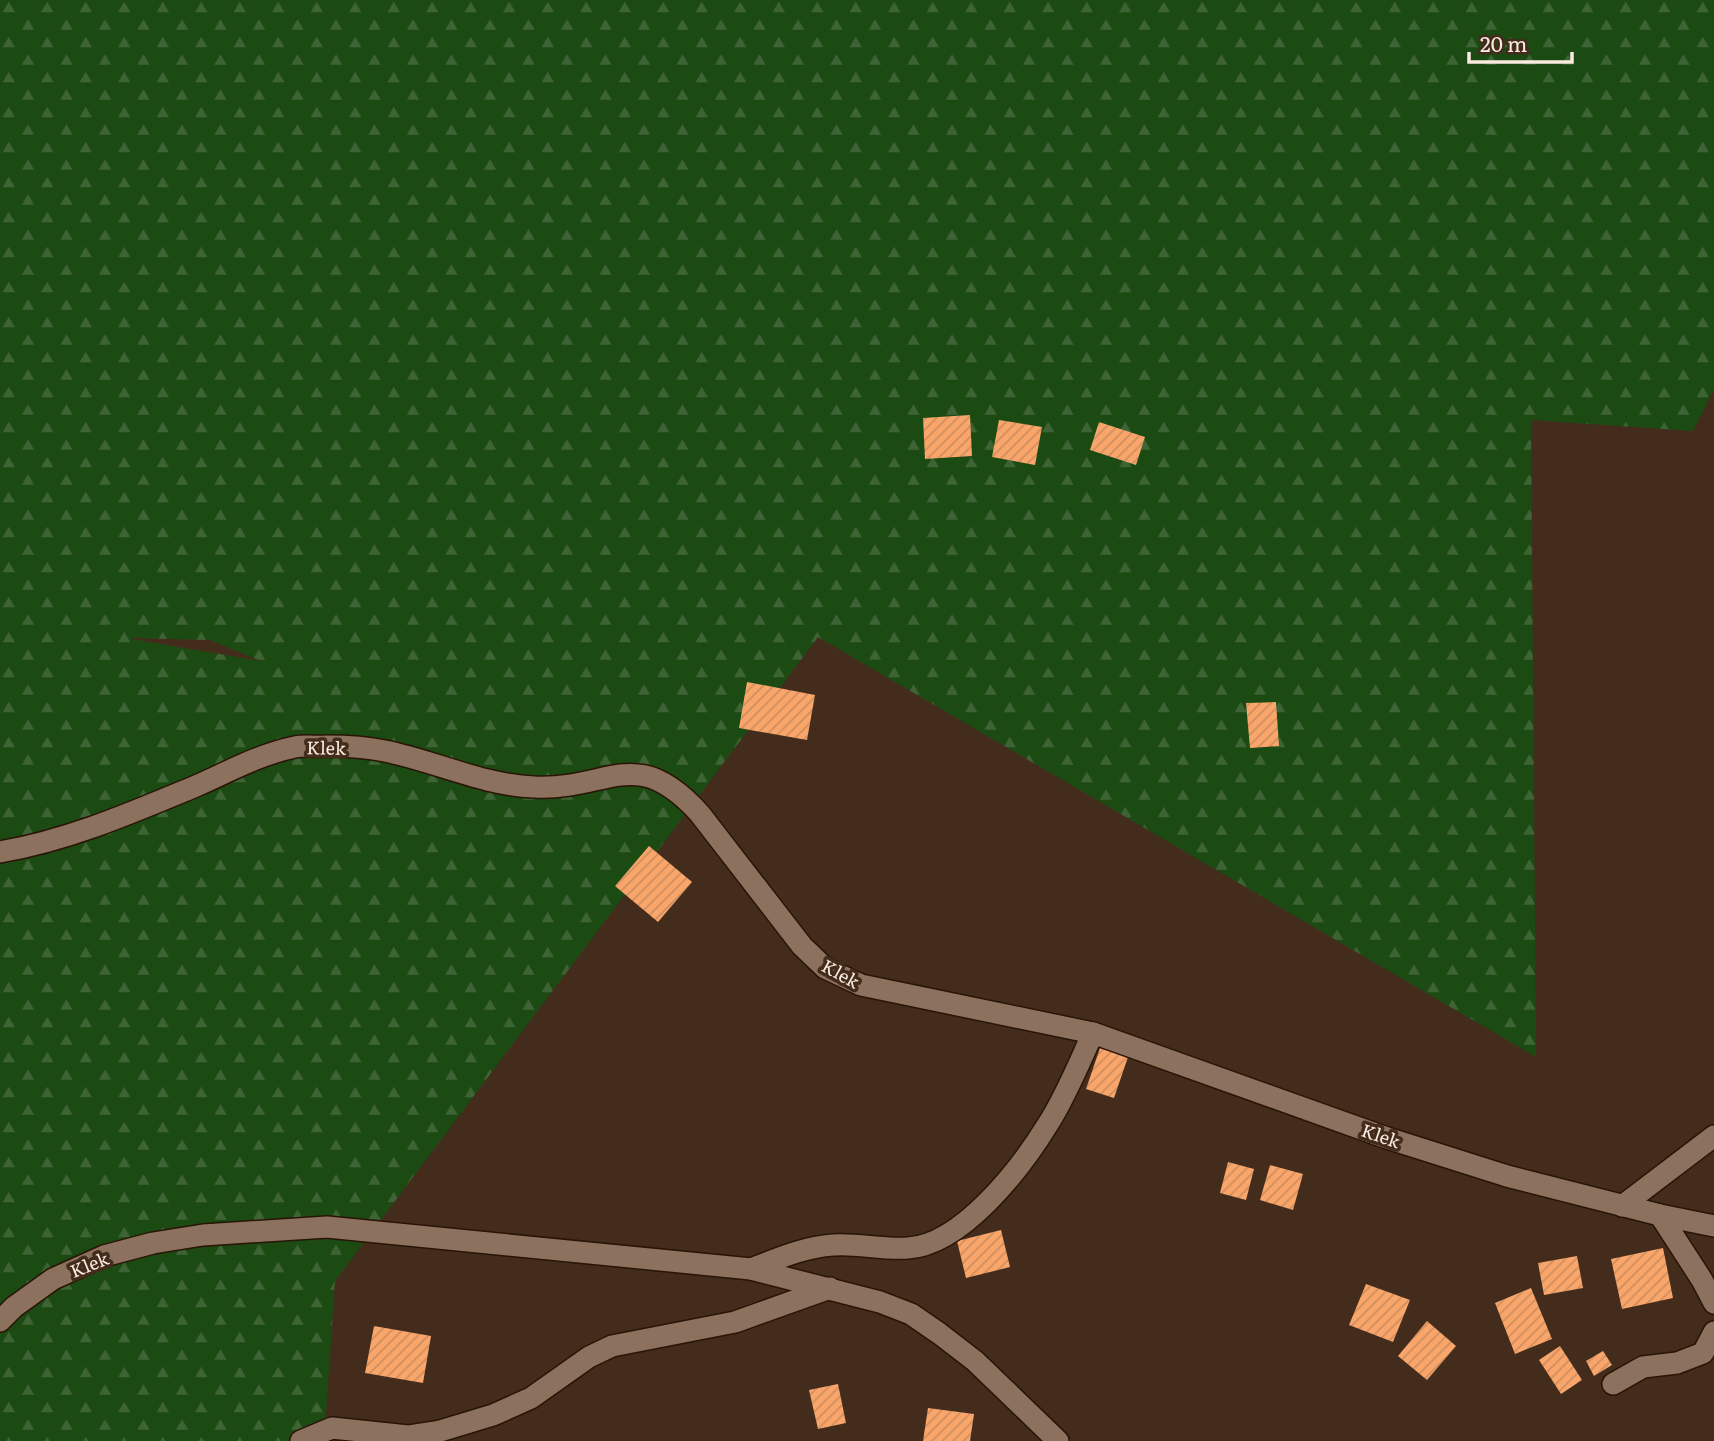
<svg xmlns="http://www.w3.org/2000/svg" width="1714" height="1441" font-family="Literata,serif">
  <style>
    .forest { fill: url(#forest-firs); fill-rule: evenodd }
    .building { fill: url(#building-hatch) }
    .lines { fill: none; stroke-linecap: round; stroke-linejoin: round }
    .minor-casing { stroke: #291405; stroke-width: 24 }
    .minor { stroke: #8d715f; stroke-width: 21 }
    .labels { text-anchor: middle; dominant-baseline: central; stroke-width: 7; stroke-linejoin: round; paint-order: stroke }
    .street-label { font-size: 18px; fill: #faebe1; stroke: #442c1c }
  </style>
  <defs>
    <pattern id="forest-firs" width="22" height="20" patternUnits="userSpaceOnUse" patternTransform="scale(1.75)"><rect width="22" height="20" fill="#1c4a13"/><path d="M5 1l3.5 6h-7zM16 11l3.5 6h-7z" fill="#3e6435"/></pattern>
    <pattern id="building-hatch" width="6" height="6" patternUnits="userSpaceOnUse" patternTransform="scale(1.75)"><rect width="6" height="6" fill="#faa66a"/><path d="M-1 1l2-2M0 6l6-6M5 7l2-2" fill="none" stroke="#ce8e60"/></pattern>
  </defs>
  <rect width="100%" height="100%" fill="#442c1c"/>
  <!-- forest -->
  <path class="forest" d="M0,0H1714V389L1693,431L1531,420L1536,1057L818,637L335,1281L324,1441H0ZM132,638L210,640L261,661L132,639Z"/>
  <!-- building -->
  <g class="building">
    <path d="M970,415L972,456L925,459L923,418Z"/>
    <path d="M999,420L1042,427L1035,465L992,457Z"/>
    <path d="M1099,422L1145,437L1136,465L1090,450Z"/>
    <path d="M747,682L815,695L807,740L739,728Z"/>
    <path d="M1276,702L1279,746L1250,748L1246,703Z"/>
    <path d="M649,846L692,882L658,922L615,886Z"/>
    <path d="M1100,1048L1128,1057L1114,1098L1086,1089Z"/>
    <path d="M1228,1162L1254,1169L1246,1200L1220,1193Z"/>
    <path d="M1270,1165L1303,1174L1293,1210L1260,1200Z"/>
    <path d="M1001,1230L1010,1267L966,1278L957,1241Z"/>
    <path d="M1663,1248L1673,1298L1622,1309L1611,1259Z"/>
    <path d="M1577,1256L1583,1288L1544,1295L1538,1263Z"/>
    <path d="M1366,1284L1410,1300L1393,1342L1349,1325Z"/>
    <path d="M1531,1288L1552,1339L1515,1354L1495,1303Z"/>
    <path d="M1427,1321L1456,1346L1427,1380L1398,1356Z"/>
    <path d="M374,1326L431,1336L423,1383L365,1373Z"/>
    <path d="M1560,1346L1582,1380L1561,1394L1539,1360Z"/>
    <path d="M1603,1351L1612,1365L1594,1376L1586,1361Z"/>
    <path d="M838,1384L846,1423L818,1429L809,1390Z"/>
    <path d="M928,1408L974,1414L970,1441H923Z"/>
  </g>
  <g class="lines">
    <!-- minor casing -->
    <g class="minor-casing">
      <g id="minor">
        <path d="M0,852C69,840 131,813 196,786C228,772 260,754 295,747C305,745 316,747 327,746C345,746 366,747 385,751C435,761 482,785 534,787C609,791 635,742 700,814L802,946L825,968L861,985L1093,1033L1387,1138L1507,1176L1660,1215L1714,1226"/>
        <path d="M1622,1206L1714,1136"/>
        <path d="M1660,1215L1702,1280L1714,1303"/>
        <path d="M751,1269C777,1259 804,1247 833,1245C857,1243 883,1250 908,1248C962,1245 1021,1168 1048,1124C1066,1096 1079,1063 1093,1033"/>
        <path d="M0,1321L14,1307L53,1279L104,1256L153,1243L203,1235L327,1227L751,1269L880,1302L911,1314L940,1334L975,1361L1058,1441"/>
        <path d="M1613,1384L1643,1367L1677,1363L1703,1353L1714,1332"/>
        <path d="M301,1441L332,1428L408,1436L440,1431L493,1415L531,1398L589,1357L612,1346L735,1322L830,1288"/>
      </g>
    </g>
    <!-- minor -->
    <use href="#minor" class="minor"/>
  </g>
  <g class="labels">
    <!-- street labels -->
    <g class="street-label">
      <text transform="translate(326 747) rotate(1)">Klek</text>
      <text transform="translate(841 973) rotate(29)">Klek</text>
      <text transform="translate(1381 1135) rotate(19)">Klek</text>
      <text transform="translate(89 1264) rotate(-22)">Klek</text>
    </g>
  </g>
  <!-- scale -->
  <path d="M1469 52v10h103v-10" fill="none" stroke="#faebe1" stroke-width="3.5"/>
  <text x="1480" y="52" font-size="21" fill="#faebe1" stroke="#442c1c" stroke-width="5" paint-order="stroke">20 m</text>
</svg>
